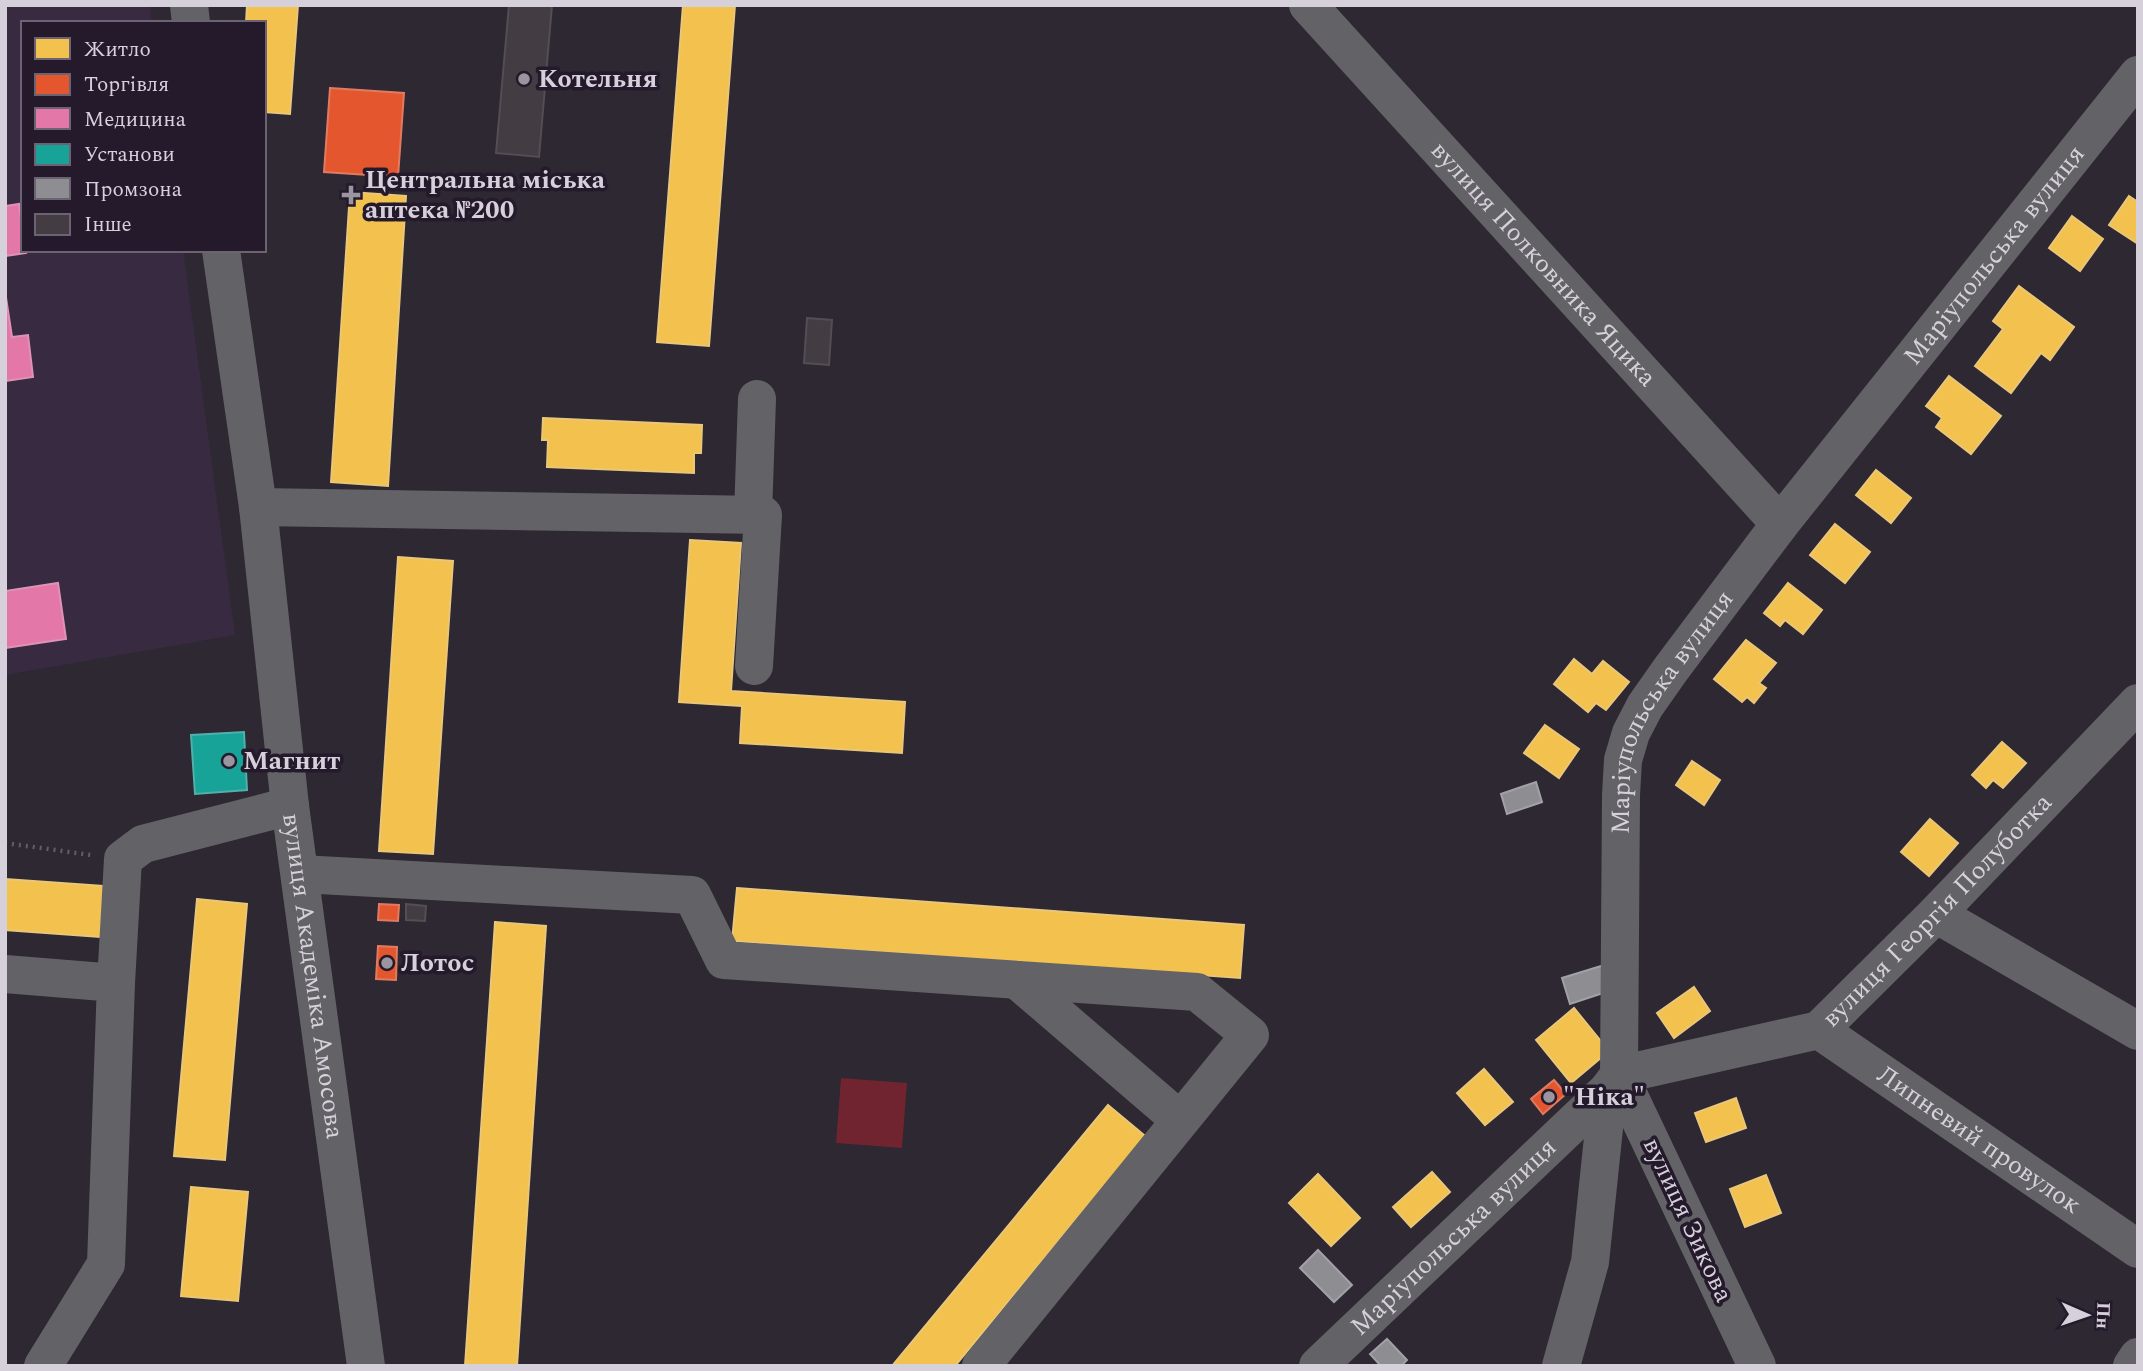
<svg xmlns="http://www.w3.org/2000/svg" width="2143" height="1371" font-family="Spectral,serif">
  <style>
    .built { fill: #382b41 }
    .green { fill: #702430 }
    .homes { fill: #f2c14e; stroke: #eac678; stroke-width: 2 }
    .shops { fill: #e4572e; stroke: #e07b62; stroke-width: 2 }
    .health { fill: #e377a8; stroke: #df92b7; stroke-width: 2 }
    .public { fill: #17a398; stroke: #50b0ac; stroke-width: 2 }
    .industry { fill: #8d8d92; stroke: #a3a1a8; stroke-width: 2 }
    .building { fill: #433d43; stroke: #544d54; stroke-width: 2 }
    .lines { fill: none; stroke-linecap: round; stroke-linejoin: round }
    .path { stroke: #615f65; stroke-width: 4.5; stroke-dasharray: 2 5; stroke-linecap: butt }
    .minor { stroke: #636367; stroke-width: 38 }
    .poi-dot { fill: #9b95a0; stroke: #241a2b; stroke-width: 2.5 }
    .labels { text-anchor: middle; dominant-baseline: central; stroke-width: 7; stroke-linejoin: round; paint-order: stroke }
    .poi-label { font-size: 26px; font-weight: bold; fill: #d6d0db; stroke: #241a2b; text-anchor: start }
    .street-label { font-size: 26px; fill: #d6d0db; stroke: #241a2b }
  </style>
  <rect width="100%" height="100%" fill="#2d2831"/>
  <!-- built -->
  <path class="built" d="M5,5H150L152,23H23V250H183L235,635L5,675Z"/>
  <!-- green -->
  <path class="green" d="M841,1078L907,1083L902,1148L836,1143Z"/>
  <!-- homes -->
  <g class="homes">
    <path d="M247,5H298L290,114L264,112V23H246Z"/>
    <path d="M683,5H735L709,346L657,342Z"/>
    <path d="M350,192L406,196L388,486L331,482Z"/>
    <path d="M2129,196L2138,202V244L2109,225Z"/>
    <path d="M2072,216L2103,239L2080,271L2049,248Z"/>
    <path d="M2019,286L2074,327L2050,360L2041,353L2011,393L1975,366L2003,329L1993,321Z"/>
    <path d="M1949,376L2001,416L1971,454L1936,427L1942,418L1926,406Z"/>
    <path d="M543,418L702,425L701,453H694V473L547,467L548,440H542Z"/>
    <path d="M1876,470L1911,498L1891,523L1856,495Z"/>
    <path d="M1835,524L1870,552L1845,583L1810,555Z"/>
    <path d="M690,540L741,543L731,691L905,702L902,753L740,743L742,706L679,702Z"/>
    <path d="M398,557L453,561L433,854L379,851Z"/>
    <path d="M1788,583L1822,610L1803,634L1785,620L1780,626L1764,613Z"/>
    <path d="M1746,640L1776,663L1759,683L1766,688L1754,703L1747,697L1742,702L1714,679Z"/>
    <path d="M1574,659L1592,674L1603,661L1629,682L1606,710L1596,703L1588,712L1554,684Z"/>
    <path d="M1545,725L1579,749L1559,778L1524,753Z"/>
    <path d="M2002,742L2026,763L2003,788L1993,780L1986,788L1972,775Z"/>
    <path d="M1692,761L1720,780L1704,805L1676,785Z"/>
    <path d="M1930,819L1958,843L1929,876L1901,852Z"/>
    <path d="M5,879L103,886L100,937L5,930Z"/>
    <path d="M737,888L1244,925L1240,978L732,941Z"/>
    <path d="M197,899L247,904L225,1160L174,1156Z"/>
    <path d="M495,922L546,926L517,1366H465Z"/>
    <path d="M1694,987L1710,1011L1674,1038L1657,1013Z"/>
    <path d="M1574,1008L1609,1051L1571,1083L1536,1040Z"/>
    <path d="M1484,1069L1513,1102L1485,1125L1457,1093Z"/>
    <path d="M1736,1098L1746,1128L1706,1142L1695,1113Z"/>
    <path d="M1108,1105L1145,1136L955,1366H892Z"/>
    <path d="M1432,1172L1450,1192L1411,1227L1393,1207Z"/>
    <path d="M1318,1174L1360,1218L1331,1246L1289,1203Z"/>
    <path d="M1766,1175L1781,1213L1745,1227L1730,1189Z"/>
    <path d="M191,1187L248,1192L238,1301L181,1296Z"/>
  </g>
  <!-- shops -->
  <g class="shops">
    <path d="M330,88L404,93L398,177L324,172Z"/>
    <path d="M379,904L399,905L398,921L378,920Z"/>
    <path d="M378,946L397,947L396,980L376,979Z"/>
    <path d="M1554,1080L1566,1094L1543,1114L1531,1099Z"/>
  </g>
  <!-- health -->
  <g class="health">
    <path d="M19,204L23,232V250H25L26,253L5,256V206Z"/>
    <path d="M5,291L12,337L28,335L33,377L5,381Z"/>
    <path d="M58,583L66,639L5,648V591Z"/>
  </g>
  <!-- public -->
  <path class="public" d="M244,732L247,790L195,794L191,735Z"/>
  <!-- industry -->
  <g class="industry">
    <path d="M1536,782L1542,802L1507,814L1501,794Z"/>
    <path d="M1601,966L1609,991L1570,1004L1562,978Z"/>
    <path d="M1318,1250L1352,1285L1334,1302L1300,1268Z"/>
    <path d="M1387,1339L1407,1360L1401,1366H1381L1370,1354Z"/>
  </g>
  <!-- building -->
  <g class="building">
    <path d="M509,5H552L539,157L496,153Z"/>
    <path d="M807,318L832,320L829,365L804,363Z"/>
    <path d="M406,904L426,906L425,921L406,920Z"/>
  </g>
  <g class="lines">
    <!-- path -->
    <path class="path" d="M5,843L91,855"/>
    <!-- minor -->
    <g class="minor">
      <path d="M189,5L191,23"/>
      <path id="s1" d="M1308,5L1780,524"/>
      <path id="s2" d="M221,250L258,507L290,806L366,1366"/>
      <path d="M258,507L763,515L754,666"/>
      <path d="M753,515L757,399"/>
      <path d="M300,874L692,895L724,960L1197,992L1250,1035L981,1366"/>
      <path d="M1936,914L2138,1031"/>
      <path d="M5,974L116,983L123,859L143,844L290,806"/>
      <path d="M1017,980L1180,1120"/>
      <path id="s3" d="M1819,1030L2138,1249"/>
      <path d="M43,1366L106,1264L116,983"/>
      <path id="s4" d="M1318,1366L1608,1090L1619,1075L1621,795L1623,760L1631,733L1645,706L1671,669L1780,524L2138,75"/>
      <path d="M1561,1366L1590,1262L1608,1090"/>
      <path id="s5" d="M1757,1366L1619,1075L1819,1030L1936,914L2138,703"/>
      <path d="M2132,1366L2138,1357"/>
    </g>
  </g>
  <!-- markers -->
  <g class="poi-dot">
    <circle cx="524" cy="79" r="7"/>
    <path d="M347.5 184.5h7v7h7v7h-7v7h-7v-7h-7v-7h7z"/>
    <circle cx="229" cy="761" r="7"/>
    <circle cx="387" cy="963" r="7"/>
    <circle cx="1549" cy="1097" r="7"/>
  </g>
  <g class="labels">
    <!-- poi labels -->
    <g class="poi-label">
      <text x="538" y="79">Котельня</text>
      <text x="365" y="180">Центральна міська<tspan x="365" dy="30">аптека №200</tspan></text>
      <text x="243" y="761">Магнит</text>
      <text x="401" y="963">Лотос</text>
      <text x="1563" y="1097">"Ніка"</text>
    </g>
    <!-- street labels -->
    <g class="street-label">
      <text stroke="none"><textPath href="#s4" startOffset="1363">Маріупольська вулиця</textPath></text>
      <text stroke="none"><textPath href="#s1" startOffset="350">вулиця Полковника Яцика</textPath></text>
      <text stroke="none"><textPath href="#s4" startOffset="796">Маріупольська вулиця</textPath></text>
      <text stroke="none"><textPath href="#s5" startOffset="695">вулиця Георгія Полуботка</textPath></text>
      <text stroke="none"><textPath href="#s2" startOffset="732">вулиця Академіка Амосова</textPath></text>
      <text stroke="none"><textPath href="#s3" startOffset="194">Липневий провулок</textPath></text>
      <text transform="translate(1688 1220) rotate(65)">вулиця Зикова</text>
      <text stroke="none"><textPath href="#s4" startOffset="187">Маріупольська вулиця</textPath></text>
    </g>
  </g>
  <!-- border -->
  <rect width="2143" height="1371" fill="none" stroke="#d6d0db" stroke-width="14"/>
  <!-- legend -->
  <rect x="21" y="21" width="245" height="231" fill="#241a2b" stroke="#6b6371" stroke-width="2"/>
  <rect x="35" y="38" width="35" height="21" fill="#f2c14e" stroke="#6b6371" stroke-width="2"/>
  <text x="84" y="56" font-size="21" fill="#d6d0db">Житло</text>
  <rect x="35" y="74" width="35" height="21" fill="#e4572e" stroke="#6b6371" stroke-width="2"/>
  <text x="84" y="91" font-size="21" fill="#d6d0db">Торгівля</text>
  <rect x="35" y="108" width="35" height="21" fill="#e377a8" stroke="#6b6371" stroke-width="2"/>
  <text x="84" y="126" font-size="21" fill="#d6d0db">Медицина</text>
  <rect x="35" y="144" width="35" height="21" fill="#17a398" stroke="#6b6371" stroke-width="2"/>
  <text x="84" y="161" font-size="21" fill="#d6d0db">Установи</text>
  <rect x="35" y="178" width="35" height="21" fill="#8d8d92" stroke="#6b6371" stroke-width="2"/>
  <text x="84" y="196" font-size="21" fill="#d6d0db">Промзона</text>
  <rect x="35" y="214" width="35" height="21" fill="#433d43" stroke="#6b6371" stroke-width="2"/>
  <text x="84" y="231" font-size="21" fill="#d6d0db">Інше</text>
  <!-- north arrow -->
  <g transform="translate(2087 1315) rotate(92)" stroke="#241a2b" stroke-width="5" paint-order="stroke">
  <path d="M0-5L12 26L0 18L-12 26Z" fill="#d6d0db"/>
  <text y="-10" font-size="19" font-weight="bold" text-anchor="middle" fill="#d6d0db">Пн</text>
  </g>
</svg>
